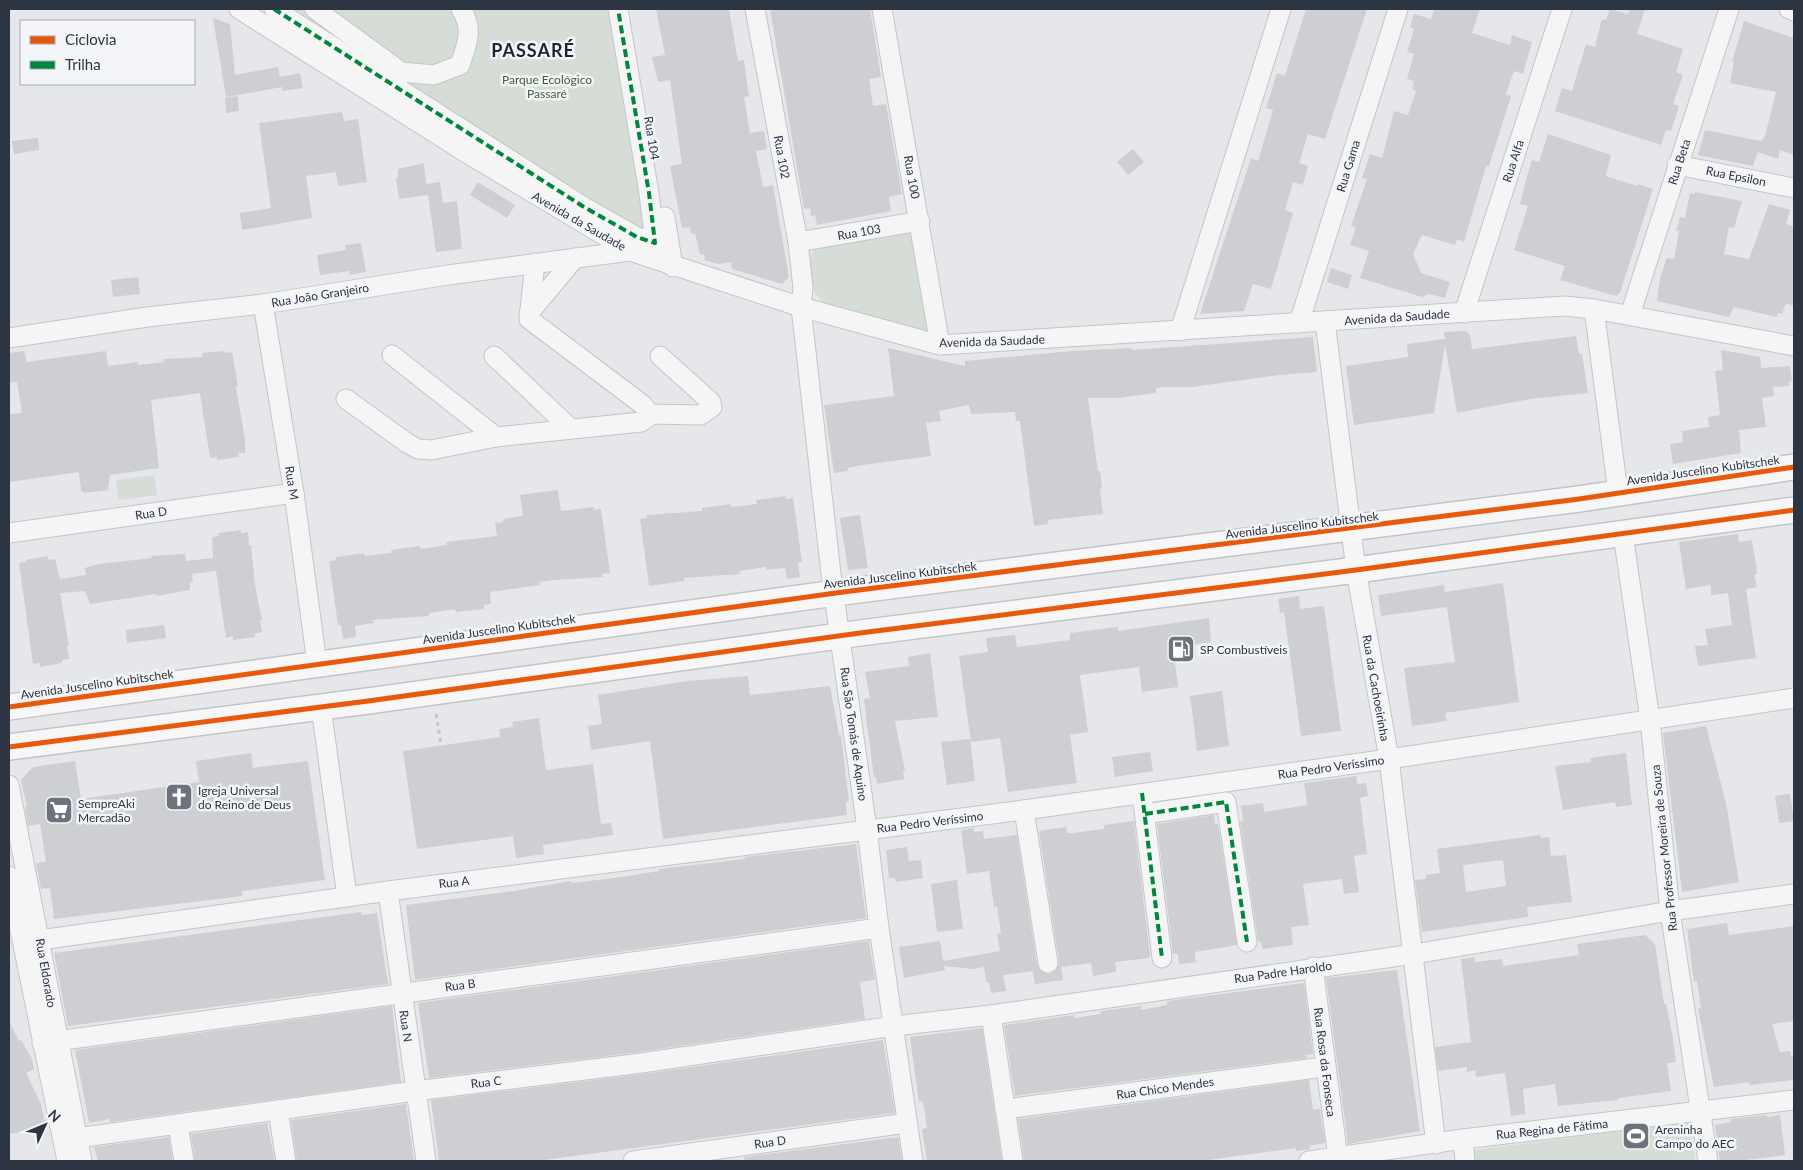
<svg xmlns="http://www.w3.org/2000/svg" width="1803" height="1170" font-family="Lato,sans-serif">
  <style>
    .green { fill: #d6ddd6 }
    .building { fill: #cdcfd2; fill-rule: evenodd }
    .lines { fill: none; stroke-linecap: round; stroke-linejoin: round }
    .minor-casing { stroke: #c3c5c8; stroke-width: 21 }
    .major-casing { stroke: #c2c4c7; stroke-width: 28 }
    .path { stroke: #c3c5c8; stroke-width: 3; stroke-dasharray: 4 4; stroke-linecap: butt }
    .minor { stroke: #f5f5f6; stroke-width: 19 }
    .major { stroke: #f7f7f8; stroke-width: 25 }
    .quiet { stroke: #00873e; stroke-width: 4; stroke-dasharray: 8 4; stroke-linecap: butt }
    .cycleway-casing { stroke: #f4f5f8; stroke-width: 8 }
    .cycleway { stroke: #e8590c; stroke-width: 5 }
    .labels { text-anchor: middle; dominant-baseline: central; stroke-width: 5; stroke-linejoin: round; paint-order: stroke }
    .park-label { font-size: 12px; fill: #415d3b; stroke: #f4f5f8 }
    .street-label { font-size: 12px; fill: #2d3442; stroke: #f4f5f8 }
    .poi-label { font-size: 12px; fill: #2d3442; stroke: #f4f5f8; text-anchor: start }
    .district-label { font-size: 18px; font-weight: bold; letter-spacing: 1px; fill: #1e2533; stroke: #f4f5f8 }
  </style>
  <rect width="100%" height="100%" fill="#e5e7ea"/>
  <!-- green -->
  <g class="green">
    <path d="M286,9H612L648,235L536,170Z"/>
    <path d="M905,232L913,238L929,327L922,334L824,303L814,292L808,259L817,247Z"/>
    <path d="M154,475L157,495L118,500L116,480Z"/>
    <path d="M1689,1122L1695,1161H1474L1473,1150Z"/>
  </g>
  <!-- building -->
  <g class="building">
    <path d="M656,9H729L738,61L744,60L749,96L744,97L750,133L764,131L767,149L756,151L763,187L773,185L789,277L782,284L732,269L731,262L718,264L705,260L704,254L700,255L695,233L691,234L690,227L682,228L670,166L682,164L670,80L658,82L652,57L665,55Z"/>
    <path d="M770,9H870L881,77L869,79L873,106L886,104L902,194L889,197L891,211L817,225L815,215L811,216L810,208L804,209Z"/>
    <path d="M1306,9H1367L1325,139L1308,134L1299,163L1308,166L1303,185L1293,182L1285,210L1293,213L1271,289L1253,284L1244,311L1200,314L1251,158L1258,161L1273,110L1266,108L1277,73L1285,76Z"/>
    <path d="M1434,9H1480L1472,33L1510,45L1512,35L1532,42L1523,74L1514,71L1506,94L1511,96L1489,166H1486L1464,242L1457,239L1455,245L1422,235L1413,254L1421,273L1450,282L1445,298L1429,294L1422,297L1360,278L1369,251L1350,245L1356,227L1351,226L1367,179L1362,178L1370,154L1382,158L1394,111L1408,115L1416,91L1412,89L1414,81L1407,79L1414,54L1407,52L1414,29L1410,27L1414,14L1431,19Z"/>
    <path d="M1610,9L1628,14L1630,9H1645L1637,34L1683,49L1676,72L1683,75L1673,104L1679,106L1671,131L1666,130L1661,145L1555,111L1562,88L1572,91L1586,44L1595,47L1601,22L1603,19L1606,20Z"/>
    <path d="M213,18L230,24L235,75L278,67L280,77L300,73L303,88L282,91V87L226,97Z"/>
    <path d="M1744,21L1794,38V155L1780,150L1778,159L1758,152L1753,166L1698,155L1705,130L1761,141L1765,136L1776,92L1730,83L1734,61H1732Z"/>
    <path d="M238,96L239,111L226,113L225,98Z"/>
    <path d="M342,112L344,121L358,119L367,182L338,186L336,172L306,176L312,218L242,230L240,213L271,208L259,123Z"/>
    <path d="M1548,134L1611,155L1606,176L1637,186L1638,184L1653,189L1620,293L1616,296L1560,280L1565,266L1514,250L1528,206L1520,204L1526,180L1532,160L1539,162Z"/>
    <path d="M38,138L39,150L14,154L12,141Z"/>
    <path d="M1133,149L1144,162L1128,175L1117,162Z"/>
    <path d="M424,163L426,184L440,182L443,203L457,201L462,249L436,252L428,195L399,199L396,178H398V169Z"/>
    <path d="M478,182L515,205L507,218L470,195Z"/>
    <path d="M1695,192L1742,201L1734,228L1729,227L1724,254L1749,259L1769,204L1790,210L1786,224L1794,227V306L1786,303L1782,314L1778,313L1777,317L1734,307L1729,317L1657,301L1660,278L1667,258L1674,259L1679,231H1676L1680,217L1685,218L1690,193L1695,194Z"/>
    <path d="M361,243L366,272L350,275L349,271L320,275L317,255L346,250L345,245Z"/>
    <path d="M1331,268L1352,275L1348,289L1327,282Z"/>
    <path d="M138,277L140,294L113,297L111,280Z"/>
    <path d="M1466,331L1470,335L1472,349L1576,336L1579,354H1582L1588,393L1530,399L1457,413L1445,344L1434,413L1354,425L1346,366L1408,357L1407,344L1445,339L1444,332Z"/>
    <path d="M1313,337L1317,372L1280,375L1192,387H1162L1156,388V393L1118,398H1088L1098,471H1100L1102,488L1100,489L1103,514L1048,520V524L1034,526L1020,421H1016L1015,412L971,414L969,405L939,411L941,421L926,423L931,456L862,465L848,468V471L834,473L824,405L894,396L888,348L965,366V361L1072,351L1132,348V350Z"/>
    <path d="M1721,350L1760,357L1761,368L1790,366L1792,381L1789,382V386L1773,387L1774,396L1762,398L1766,427L1739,430L1741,453L1673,464L1670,444L1683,442L1682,431L1709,427L1708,417L1720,415L1715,371L1723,370Z"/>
    <path d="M24,351L27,362L106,351L108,366L138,362V365L164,362L163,359L203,357L202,353L224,351L225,353L232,352L238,386L236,387L245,440V453H238L239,457L217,460V457L210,458L200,393L151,400L159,468L110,475L108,490L84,493L81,490L79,472L9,482V414L22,413L17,382L9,383V353Z"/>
    <path d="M558,490L561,511L594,507V510L601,509L610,573L602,574L603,577L555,580L540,582V585L490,592L491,604L484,605V609L456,612L455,609L429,613V616L373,620L374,623L355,626L356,637L343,639L341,625H338L329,561L336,560V557L364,553L365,556L392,553L391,550L420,546V549L447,545L446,542L497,536L495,523L503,522V519L523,516L520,495Z"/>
    <path d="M786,496V499L793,498L802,562L798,563L800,577L787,579L785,568L766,570V567L739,571L740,574L684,578V581L649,586L640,519L647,518L646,515L702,511V508L731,504V507L757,504L756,500Z"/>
    <path d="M860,515L868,568L848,570L840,518Z"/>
    <path d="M241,530V533L248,532L249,545H251L255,585L262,620H260L262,632L254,634L255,637L233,640V636L226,638L216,571L192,574L193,582L190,583V590L157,596L156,594L90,604L85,591L60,593L69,646H67L69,659L62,660V663L40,667V663L33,664L19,563L26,562V560L48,556V560L55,559L60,579L86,575L85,568L98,564L152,558L151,556L185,554L186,561L213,558L212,537L219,536L218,533Z"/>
    <path d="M1738,534L1739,542L1752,540L1756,565L1757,574L1754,575L1757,587L1746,589L1756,658L1698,666L1695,646L1708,645L1705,629L1732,625L1728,593L1711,595V585L1686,589L1679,542Z"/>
    <path d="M1503,583L1519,702L1445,713L1447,721L1412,726L1404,668L1455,662L1447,607L1381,616L1378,595L1444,585L1445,592Z"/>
    <path d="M1299,596L1300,609L1324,606L1341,731L1301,736L1284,612L1280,613L1278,599Z"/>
    <path d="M1209,618L1211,642L1173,648L1178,687L1142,692L1139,667L1080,675L1088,732L1070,735L1077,783L1008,792L1000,738L971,742L959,656L988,652L986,638L1015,635L1017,647L1070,640V633L1118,627V631Z"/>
    <path d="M164,625L166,638L127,643L126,630Z"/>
    <path d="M930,653L938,717L895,721L905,771H903L904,779L877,784L876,777H874L867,725L864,699L870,698L865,672L909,666L908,657Z"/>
    <path d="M748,676L750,695L830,686L839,735H841L849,801L846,802L847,815L663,839L650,741L591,750L588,726L602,724L598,695L688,681Z"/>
    <path d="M1222,691L1229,746L1197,751L1190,696Z"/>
    <path d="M539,718L546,770L593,764L601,824L611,823L613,835L543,845L544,854L516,858L513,836L417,849L403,751L500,737L499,729L513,727L512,722Z"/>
    <path d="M1706,726L1726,803L1739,882L1682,892L1663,733Z"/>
    <path d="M970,739L975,781L947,785L941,742Z"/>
    <path d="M1150,752L1153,771L1115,777L1112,757Z"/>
    <path d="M251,753L253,768L308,761L325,880L242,891V896L54,919L50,888L41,889L36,863L46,862L40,824L28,826L25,807H27L21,780L33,767L75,761L81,799L199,782L196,761Z"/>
    <path d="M1626,753L1632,805L1616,807L1615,802L1563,810L1555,766L1591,762L1590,758Z"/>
    <path d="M1356,776L1357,784L1366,783L1368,796L1360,798L1367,854L1354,856L1359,892L1344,894L1342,879L1303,884L1309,925L1291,927L1293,945L1263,949L1261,942L1258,941L1240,821H1243L1241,806L1263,803L1264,812L1307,805L1304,783Z"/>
    <path d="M1790,794L1794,821L1779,823L1775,796Z"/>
    <path d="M1214,815L1215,824H1218L1237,945L1195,952L1196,962L1179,964L1178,954H1173L1157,824Z"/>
    <path d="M1134,821L1150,956L1149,958L1115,962L1116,972L1093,976L1091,963L1061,967L1063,980L1035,984L1033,971L1003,975L1006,991L991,993L989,982H986L984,967L973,969L944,966L945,970L904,978L899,947L940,941L943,961L1000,951L997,934L1001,933L997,906L994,907L989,871L967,874L961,830L974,828V832L983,831L984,839L1017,835L1037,965L1040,970L1049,974L1055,971L1059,961L1039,831L1066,827L1067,833H1073L1104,829V825Z"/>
    <path d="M1540,835L1541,838L1549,837L1551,856L1566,855L1572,902L1527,907L1528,917L1422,932L1415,880L1426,879V875L1440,873L1437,849ZM1503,860L1506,886L1466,892L1463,865Z"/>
    <path d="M856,844L866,918L415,980L406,905L514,891L571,881V883L615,878L659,871V869L745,859V857Z"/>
    <path d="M907,847L909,861L921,860L923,878L896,882L895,878H889L886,850Z"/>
    <path d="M957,880L963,929L937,932L931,884Z"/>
    <path d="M361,912L362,915L377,913L388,984L68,1026L54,953Z"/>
    <path d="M1727,923L1729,935L1794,926V1021L1772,1024L1780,1052L1790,1051L1791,1056H1794V1080L1750,1085L1749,1082L1714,1087L1698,1009L1701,1008L1697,981L1694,982L1687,929Z"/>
    <path d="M1645,935L1655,944L1664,1004H1666L1672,1033L1676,1062L1667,1063L1671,1091L1618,1098V1100L1558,1106L1555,1084L1523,1089L1525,1114L1511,1116L1505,1073L1476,1077L1475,1070L1467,1072V1067L1438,1071L1435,1047L1471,1042L1461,959L1475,957V962L1502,959L1503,966L1579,955L1577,944Z"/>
    <path d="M869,941L875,980L860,982L865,1019L632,1053L429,1078L418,1003Z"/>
    <path d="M1397,970L1420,1131L1348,1144L1326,978Z"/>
    <path d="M1304,983L1313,1054L1306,1055L1307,1058L1015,1096L1004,1025L1074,1015V1018L1101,1014L1100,1011L1141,1006V1010L1167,1005V1001Z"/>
    <path d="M392,1006L401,1082L110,1122V1119L89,1123L75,1050Z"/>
    <path d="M9,1021L19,1041L21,1040L30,1056H31L34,1069L26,1073L41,1104L46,1129L9,1134Z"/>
    <path d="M982,1028L1002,1161H927L922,1129L927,1128L923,1101L919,1102L910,1037Z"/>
    <path d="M883,1040L895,1113L537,1161H439L431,1100L636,1075Z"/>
    <path d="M1309,1080L1313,1110L1320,1109L1325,1143L1309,1146L1310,1149L1296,1151V1148L1201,1161H1024L1018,1119Z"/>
    <path d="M406,1104L414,1161H297L291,1120Z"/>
    <path d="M1766,1115L1768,1117L1780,1115L1785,1155L1737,1161H1720L1715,1125L1731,1122V1119Z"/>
    <path d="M267,1123L275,1161H195L191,1134Z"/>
    <path d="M169,1137L173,1161H98L94,1147Z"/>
    <path d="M898,1137L902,1161H745L744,1157Z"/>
  </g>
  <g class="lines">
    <!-- minor casing -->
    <g class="minor-casing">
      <g id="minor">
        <path d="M239,9L465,152L630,251L801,307L940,345L1564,306L1594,309L1794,346"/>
        <path d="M274,9L584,207L637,237L655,243L649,193L618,9"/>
        <path d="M315,9L401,72L434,75L460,65C467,44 474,29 461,9"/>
        <path d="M755,9L798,242L803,288L801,307L831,574L867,829L879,928L913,1161"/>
        <path d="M882,9L940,345"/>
        <path d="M1789,9L1794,11"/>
        <path d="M1677,165L1794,188"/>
        <path d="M665,217L673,267"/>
        <path d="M798,242L920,221"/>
        <path d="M263,304L294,493L317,664"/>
        <path d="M1594,309L1618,492"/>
        <path d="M529,313L575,258"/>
        <path d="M1464,313L1562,9"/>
        <path d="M1630,315L1729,9"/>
        <path d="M1325,321L1356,570L1389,759L1436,1144"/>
        <path d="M1299,323L1398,9"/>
        <path d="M1180,331L1281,9"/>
        <path d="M9,338L147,317L263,304L448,275L630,251"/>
        <path d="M392,355L496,437"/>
        <path d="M494,356L571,429"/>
        <path d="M346,399L407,443L418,449L431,450L496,437L641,422L647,418L649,414L643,405L529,319L535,263"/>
        <path d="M649,414L701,415L712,407L711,402L660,356"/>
        <path d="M9,533L294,493"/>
        <path d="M1623,534L1650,720L1670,911L1708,1161"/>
        <path d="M321,707L347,897"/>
        <path d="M9,785L82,1161"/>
        <path d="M1143,803L1162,958"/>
        <path d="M1024,810L1048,963"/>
        <path d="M1145,814L1226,802L1247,942"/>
        <path d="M9,876L67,1161"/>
        <path d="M388,891L426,1161"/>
        <path d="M40,940L388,891L1024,810L1389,759L1794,698"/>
        <path d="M1313,967L1338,1158"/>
        <path d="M991,1015L1013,1161"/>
        <path d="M42,1043L879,928"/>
        <path d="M1005,1109L1324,1067"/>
        <path d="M278,1111L286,1161"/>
        <path d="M178,1125L184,1161"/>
        <path d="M77,1138L415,1091L634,1064L894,1026L991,1015L1414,954L1670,911L1794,894"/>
        <path d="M1463,1139L1465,1161"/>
        <path d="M633,1161L907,1123"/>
        <path d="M1309,1161L1463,1139L1794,1100"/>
      </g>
    </g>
    <!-- major casing -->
    <g class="major-casing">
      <g id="major">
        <path d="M9,707L843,592L1579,499L1794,467"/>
        <path d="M9,747L368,701L860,633L1356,570L1794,510"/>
      </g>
    </g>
    <!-- path -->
    <path class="path" d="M436,714L441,744"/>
    <!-- minor -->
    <use href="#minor" class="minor"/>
    <!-- major -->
    <use href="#major" class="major"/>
    <!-- quiet -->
    <g class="quiet">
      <path d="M274,9L584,207L637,237L655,243L649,193L618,9"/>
      <path d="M1142,793L1162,958"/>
      <path d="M1145,814L1226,802L1247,942"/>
    </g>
    <!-- cycleway casing -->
    <g class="cycleway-casing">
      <g id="cycleway">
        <path d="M9,707L843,592L1579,499L1794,467"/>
        <path d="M9,747L368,701L860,633L1356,570L1794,510"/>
      </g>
    </g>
    <!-- cycleway -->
    <use href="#cycleway" class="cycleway"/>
  </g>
  <!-- icons -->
  <defs>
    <g id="fuel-square" transform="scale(1.4375)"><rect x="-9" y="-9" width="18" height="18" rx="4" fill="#6d737d" stroke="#f4f5f8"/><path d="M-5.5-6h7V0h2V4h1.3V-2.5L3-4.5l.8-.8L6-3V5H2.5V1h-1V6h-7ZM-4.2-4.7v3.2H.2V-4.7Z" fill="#fff"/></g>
    <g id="church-square" transform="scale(1.4375)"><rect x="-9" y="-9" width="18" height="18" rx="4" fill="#6d737d" stroke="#f4f5f8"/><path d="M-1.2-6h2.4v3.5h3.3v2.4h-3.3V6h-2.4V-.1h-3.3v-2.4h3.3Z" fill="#fff"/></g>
    <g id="supermarket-square" transform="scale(1.4375)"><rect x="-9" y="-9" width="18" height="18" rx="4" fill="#6d737d" stroke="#f4f5f8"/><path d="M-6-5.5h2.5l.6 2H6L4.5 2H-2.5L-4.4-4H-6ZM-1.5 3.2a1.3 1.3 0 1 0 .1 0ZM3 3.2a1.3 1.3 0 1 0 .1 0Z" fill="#fff"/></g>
    <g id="stadium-square" transform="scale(1.4375)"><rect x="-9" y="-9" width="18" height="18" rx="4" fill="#6d737d" stroke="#f4f5f8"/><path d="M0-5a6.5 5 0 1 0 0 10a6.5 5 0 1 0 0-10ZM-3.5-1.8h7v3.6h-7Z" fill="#fff"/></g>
  </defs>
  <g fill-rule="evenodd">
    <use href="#fuel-square" x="1181" y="649"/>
    <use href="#church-square" x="179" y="797"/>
    <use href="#supermarket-square" x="59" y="810"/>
    <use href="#stadium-square" x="1636" y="1136"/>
  </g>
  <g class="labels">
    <!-- park labels -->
    <g class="park-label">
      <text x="547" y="79">Parque Ecológico<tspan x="547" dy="14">Passaré</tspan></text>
    </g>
    <!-- street labels -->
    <g class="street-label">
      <text transform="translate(652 138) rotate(81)">Rua 104</text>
      <text transform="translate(782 157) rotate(80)">Rua 102</text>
      <text transform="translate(1513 161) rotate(-72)">Rua Alfa</text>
      <text transform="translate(1679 162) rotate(-72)">Rua Beta</text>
      <text transform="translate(1348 166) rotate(-73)">Rua Gama</text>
      <text transform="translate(1736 176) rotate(11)">Rua Epsilon</text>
      <text transform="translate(912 177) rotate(80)">Rua 100</text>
      <text transform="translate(579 221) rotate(30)">Avenida da Saudade</text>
      <text transform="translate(859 232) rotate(-10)">Rua 103</text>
      <text transform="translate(320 295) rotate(-9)">Rua João Granjeiro</text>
      <text transform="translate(1397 317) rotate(-4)">Avenida da Saudade</text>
      <text transform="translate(992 341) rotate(-2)">Avenida da Saudade</text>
      <text transform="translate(1703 470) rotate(-8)">Avenida Juscelino Kubitschek</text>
      <text transform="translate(292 483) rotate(81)">Rua M</text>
      <text transform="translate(151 513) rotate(-8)">Rua D</text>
      <text transform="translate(1302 525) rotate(-7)">Avenida Juscelino Kubitschek</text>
      <text transform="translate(900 575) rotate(-7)">Avenida Juscelino Kubitschek</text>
      <text transform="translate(499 629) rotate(-8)">Avenida Juscelino Kubitschek</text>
      <text transform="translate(97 684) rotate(-8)">Avenida Juscelino Kubitschek</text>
      <text transform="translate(1376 688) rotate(80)">Rua da Cachoeirinha</text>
      <text transform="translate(854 734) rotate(82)">Rua São Tomás de Aquino</text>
      <text transform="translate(1331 767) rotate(-8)">Rua Pedro Veríssimo</text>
      <text transform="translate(930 822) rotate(-7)">Rua Pedro Veríssimo</text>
      <text transform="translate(1664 848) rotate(-96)">Rua Professor Moreira de Souza</text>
      <text transform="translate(454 882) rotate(-7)">Rua A</text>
      <text transform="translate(1283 972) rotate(-8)">Rua Padre Haroldo</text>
      <text transform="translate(46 973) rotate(80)">Rua Eldorado</text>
      <text transform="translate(460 985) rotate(-8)">Rua B</text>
      <text transform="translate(406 1026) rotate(82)">Rua N</text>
      <text transform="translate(1325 1062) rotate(83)">Rua Rosa da Fonseca</text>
      <text transform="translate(486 1082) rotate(-7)">Rua C</text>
      <text transform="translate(1165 1088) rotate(-8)">Rua Chico Mendes</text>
      <text transform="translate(1552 1129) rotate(-6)">Rua Regina de Fátima</text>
      <text transform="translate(770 1142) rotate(-8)">Rua D</text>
    </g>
    <!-- poi labels -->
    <g class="poi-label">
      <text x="1200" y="649">SP Combustíveis</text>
      <text x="198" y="790">Igreja Universal<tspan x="198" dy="14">do Reino de Deus</tspan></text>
      <text x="78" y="803">SempreAki<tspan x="78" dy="14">Mercadão</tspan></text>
      <text x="1655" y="1129">Areninha<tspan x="1655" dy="14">Campo do AEC</tspan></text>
    </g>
    <!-- district labels -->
    <g class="district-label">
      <text x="533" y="50">PASSARÉ</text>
    </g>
  </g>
  <!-- border -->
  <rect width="1803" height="1170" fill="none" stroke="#2d3442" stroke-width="20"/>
  <!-- legend -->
  <rect x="20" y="20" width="175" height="65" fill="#f4f5f8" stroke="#a4a8af"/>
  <rect x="30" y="36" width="25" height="8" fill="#e8590c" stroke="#a4a8af"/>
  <text x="65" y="45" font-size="15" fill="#2d3442">Ciclovia</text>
  <rect x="30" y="61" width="25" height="8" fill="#00873e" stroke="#a4a8af"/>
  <text x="65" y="70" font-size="15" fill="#2d3442">Trilha</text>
  <!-- north arrow -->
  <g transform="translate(45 1125) rotate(46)" stroke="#f4f5f8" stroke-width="4" paint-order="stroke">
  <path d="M0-4L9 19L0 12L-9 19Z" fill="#2d3442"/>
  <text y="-8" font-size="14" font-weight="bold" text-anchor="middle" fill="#2d3442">N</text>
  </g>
</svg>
